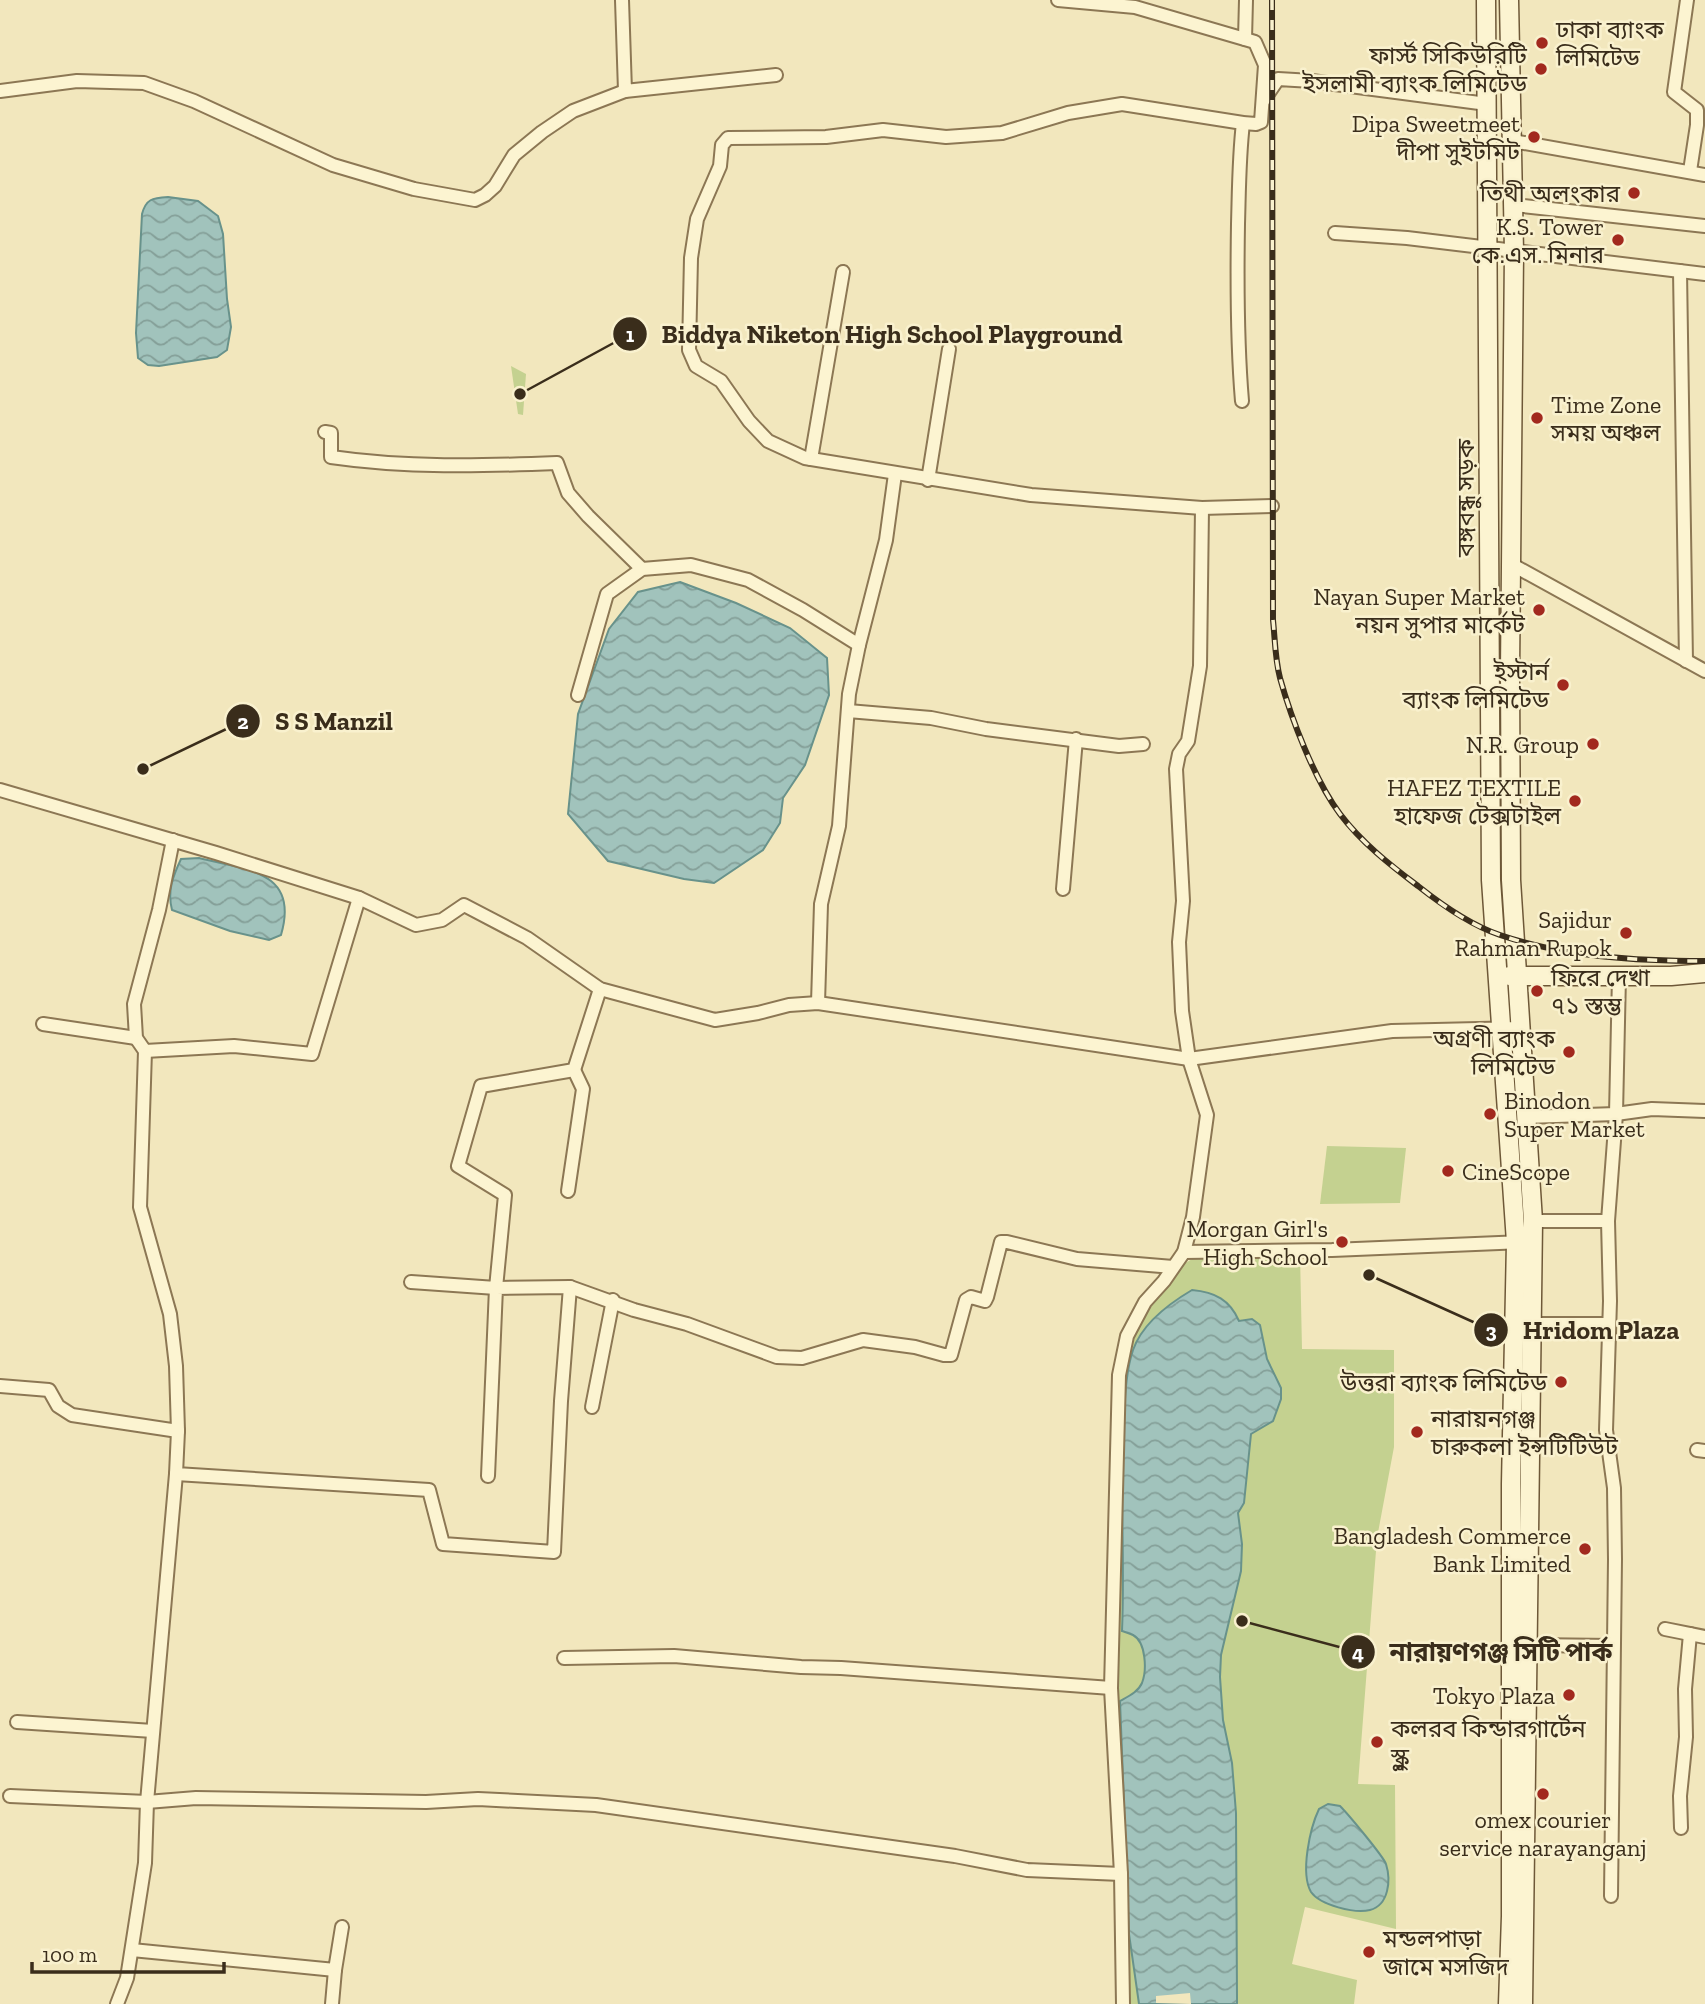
<svg xmlns="http://www.w3.org/2000/svg" width="1705" height="2004" font-family="'Zilla Slab','Noto Sans Bengali',serif">
  <style>
    .park { fill: #c4d190 }
    .water { fill: url(#water-waves); stroke: #68928b; stroke-width: 2 }
    .pier { fill: #f2e7bd }
    .lines { fill: none; stroke-linecap: round; stroke-linejoin: round }
    .street-casing { stroke: #8c7754; stroke-width: 16 }
    .secondary-casing { stroke: #6e5838; stroke-width: 21 }
    .street { stroke: #fcf4d1; stroke-width: 12 }
    .secondary { stroke: #fcf4d1; stroke-width: 18 }
    .rail-casing { stroke: #3a2d1b; stroke-width: 6 }
    .rail { stroke: #f9f1ce; stroke-width: 3.5; stroke-dasharray: 10; stroke-linecap: butt }
    .poi-dot { fill: #a2291e; stroke: #f9f1ce; stroke-width: 2.5 }
    .labels { text-anchor: middle; dominant-baseline: central; stroke-width: 5; stroke-linejoin: round; paint-order: stroke }
    .poi-label { font-size: 24px; fill: #3a2d1b; stroke: #f9f1ce; text-anchor: end }
    .street-label { font-size: 24px; fill: #3a2d1b; stroke: #f9f1ce }
    .leader { fill: none; stroke: #3a2d1b; stroke-width: 2.5 }
    .callout-dot { fill: #3a2d1b; stroke: #f9f1ce; stroke-width: 2.5 }
    .mark-label { font-size: 21px; text-anchor: middle; font-weight: bold; fill: #fff }
    .callout-label { font-size: 26px; text-anchor: middle; font-weight: bold; fill: #3a2d1b; stroke: #f9f1ce; stroke-width: 5; stroke-linejoin: round; paint-order: stroke }
  </style>
  <defs>
    <pattern id="water-waves" width="16" height="10" patternUnits="userSpaceOnUse" patternTransform="scale(1.75)"><rect width="16" height="10" fill="#a1c3bc"/><path d="M0 5q4-4 8 0t8 0" fill="none" stroke="#849f98"/></pattern>
  </defs>
  <rect width="100%" height="100%" fill="#f2e7bd"/>
  <!-- park -->
  <g class="park">
    <path d="M511,366L526,374L523,415L518,414Z"/>
    <path d="M1327,1146L1406,1148L1400,1203L1320,1204Z"/>
    <path d="M1300,1254L1302,1349L1394,1350V1447L1377,1538L1358,1784L1395,1785L1396,1929L1305,1907L1292,1964L1357,1980L1354,2004H1128L1115,1720L1120,1408L1130,1345L1145,1315L1180,1266L1194,1258Z"/>
  </g>
  <!-- water -->
  <g class="water">
    <path d="M168,197L198,201L218,216L223,234L227,299L231,327L227,350L217,357L159,366L148,365L138,358L136,333L142,214C146,199 152,198 168,197Z"/>
    <path d="M680,582L736,603L790,628L827,658L829,695L805,765L783,798L780,823L763,850L714,883L684,879L608,861L568,814L578,714L609,629L638,592Z"/>
    <path d="M199,858C245,870 300,870 281,935L269,940L230,931L172,910C167,891 173,876 181,859Z"/>
    <path d="M1192,1290C1215,1292 1230,1300 1239,1321L1252,1319L1260,1325L1267,1359L1281,1388V1399L1273,1421L1251,1434L1244,1503L1238,1513L1242,1544L1241,1571L1221,1655L1220,1677L1223,1720L1232,1763L1236,1813L1237,1998V2004H1139L1129,1934L1120,1701C1129,1696 1138,1692 1142,1683C1147,1670 1146,1642 1133,1635C1129,1633 1125,1632 1122,1631C1125,1563 1120,1496 1123,1429C1125,1403 1125,1374 1133,1350C1142,1324 1170,1303 1192,1290Z"/>
    <path d="M1328,1804L1340,1806C1348,1814 1383,1856 1386,1864C1391,1880 1389,1905 1370,1910C1355,1914 1320,1905 1311,1892C1300,1873 1310,1828 1319,1809Z"/>
  </g>
  <!-- pier -->
  <path class="pier" d="M1190,1993L1191,2004L1156,2003V1996Z"/>
  <g class="lines">
    <!-- street casing -->
    <g class="street-casing">
      <g id="street">
        <path d="M622,0L625,91L776,75"/>
        <path d="M1058,0L1135,7L1255,42L1265,65L1261,122L1256,124L1243,123L1122,104L1068,113L1002,133L946,137L883,130L826,137L728,138L722,145L720,166L697,219L691,258L689,350L696,366L721,381L749,421L768,441L805,458L1031,495L1202,508L1272,506"/>
        <path d="M1687,0L1674,92L1697,110V125L1690,171"/>
        <path d="M1245,39L1246,0"/>
        <path d="M0,91L77,81L144,83L194,101L333,165L414,189L475,200L485,195L495,186L514,155L542,132L573,111L625,91"/>
        <path d="M1263,101L1278,79L1312,81L1487,104"/>
        <path d="M1513,141L1705,175"/>
        <path d="M1514,205L1705,226"/>
        <path d="M1335,233L1407,238L1705,274"/>
        <path d="M1680,271L1686,661"/>
        <path d="M1242,401C1237,342 1237,284 1238,224C1239,190 1239,157 1243,123"/>
        <path d="M325,432L331,433V457C406,468 482,466 557,463L568,493L588,516L642,569"/>
        <path d="M811,459L843,272"/>
        <path d="M928,480L949,349"/>
        <path d="M1511,564L1705,671"/>
        <path d="M578,695L607,594L642,569L691,565L748,580L803,610L859,645"/>
        <path d="M848,711L931,718L986,729L1119,746L1143,744"/>
        <path d="M0,790L216,853L359,898L416,925L442,920L464,905L527,938L600,989L715,1020L758,1013L789,1005L818,1003L1189,1059L1392,1031L1522,1028"/>
        <path d="M1063,889L1076,739"/>
        <path d="M818,1003L821,904L839,826L849,694L859,645L886,540L895,474"/>
        <path d="M43,1024L136,1038"/>
        <path d="M145,1051L234,1046L312,1054L359,898"/>
        <path d="M1526,1117L1616,1114L1652,1109L1705,1111"/>
        <path d="M568,1191L583,1089L574,1070"/>
        <path d="M1533,1221H1608"/>
        <path d="M1184,1252L1332,1250L1523,1242"/>
        <path d="M411,1282L496,1288L505,1195L458,1166L481,1086L574,1070L600,989"/>
        <path d="M570,1287L634,1310L687,1324L777,1357L802,1358L863,1340L915,1347L944,1355H951L966,1300L971,1297L985,1301L987,1297L1001,1242H1007L1077,1259L1173,1267"/>
        <path d="M1532,1324H1609"/>
        <path d="M0,1386L49,1390L58,1406L72,1415L178,1431L176,1366L170,1314L140,1207L145,1051L136,1038L134,1004L159,910L173,840"/>
        <path d="M592,1407L613,1300"/>
        <path d="M178,1431L176,1474L429,1490L443,1544L554,1552L561,1401L570,1287L496,1288L488,1476"/>
        <path d="M1697,1450L1705,1451"/>
        <path d="M1665,1629L1705,1637"/>
        <path d="M1529,1645L1613,1646"/>
        <path d="M564,1658L674,1656L801,1667L841,1668L1111,1688"/>
        <path d="M17,1722L153,1731"/>
        <path d="M10,1796L147,1802L196,1798L426,1802L478,1799L596,1805L955,1856L1027,1870L1121,1874"/>
        <path d="M1681,1828L1680,1796L1686,1737L1685,1689L1690,1634"/>
        <path d="M1611,1896L1615,1559L1614,1488L1606,1430L1610,1301L1608,1221L1616,1114L1619,976"/>
        <path d="M132,1950L335,1970L342,1927"/>
        <path d="M117,2004L127,1978L145,1863L147,1802L176,1474"/>
        <path d="M332,2004L335,1970"/>
        <path d="M1123,2004L1121,1874L1111,1688L1119,1375L1127,1336L1145,1302L1164,1281L1184,1252L1193,1217L1207,1115L1189,1059L1182,1011L1179,942L1183,901L1176,769L1179,754L1188,741L1200,666L1202,508"/>
      </g>
    </g>
    <!-- secondary casing -->
    <g class="secondary-casing">
      <g id="secondary">
        <path d="M1486,0L1491,880L1516,1242L1511,1484V1916L1508,2004"/>
        <path d="M1509,0L1514,252L1510,671L1511,880L1533,1221L1523,2004"/>
        <path d="M1509,976H1671L1705,973"/>
      </g>
    </g>
    <!-- street -->
    <use href="#street" class="street"/>
    <!-- secondary -->
    <use href="#secondary" class="secondary"/>
    <!-- rail casing -->
    <g class="rail-casing">
      <path id="rail" d="M1272,0L1273,620C1275,639 1275,659 1280,678C1291,718 1315,781 1340,814C1361,842 1390,865 1418,886C1442,905 1470,925 1500,935C1565,957 1637,961 1705,961"/>
    </g>
    <!-- rail -->
    <use href="#rail" class="rail"/>
  </g>
  <!-- markers -->
  <g class="poi-dot">
    <circle cx="1542" cy="43" r="7"/>
    <circle cx="1541" cy="69" r="7"/>
    <circle cx="1534" cy="137" r="7"/>
    <circle cx="1634" cy="193" r="7"/>
    <circle cx="1618" cy="240" r="7"/>
    <circle cx="1537" cy="418" r="7"/>
    <circle cx="1539" cy="610" r="7"/>
    <circle cx="1563" cy="685" r="7"/>
    <circle cx="1593" cy="744" r="7"/>
    <circle cx="1575" cy="801" r="7"/>
    <circle cx="1626" cy="933" r="7"/>
    <circle cx="1537" cy="991" r="7"/>
    <circle cx="1569" cy="1052" r="7"/>
    <circle cx="1490" cy="1114" r="7"/>
    <circle cx="1448" cy="1171" r="7"/>
    <circle cx="1342" cy="1242" r="7"/>
    <circle cx="1561" cy="1382" r="7"/>
    <circle cx="1417" cy="1432" r="7"/>
    <circle cx="1585" cy="1549" r="7"/>
    <circle cx="1569" cy="1695" r="7"/>
    <circle cx="1377" cy="1742" r="7"/>
    <circle cx="1543" cy="1794" r="7"/>
    <circle cx="1369" cy="1952" r="7"/>
  </g>
  <g class="labels">
    <!-- poi labels -->
    <g class="poi-label">
      <text x="1556" y="29" text-anchor="start">ঢাকা ব্যাংক<tspan x="1556" dy="28">লিমিটেড</tspan></text>
      <text x="1527" y="55">ফার্স্ট সিকিউরিটি<tspan x="1527" dy="28">ইসলামী ব্যাংক লিমিটেড</tspan></text>
      <text x="1520" y="123">Dipa Sweetmeet<tspan x="1520" dy="28">দীপা সুইটমিট</tspan></text>
      <text x="1620" y="193">তিথী অলংকার</text>
      <text x="1604" y="226">K.S. Tower<tspan x="1604" dy="28">কে.এস. মিনার</tspan></text>
      <text x="1551" y="404" text-anchor="start">Time Zone<tspan x="1551" dy="28">সময় অঞ্চল</tspan></text>
      <text x="1525" y="596">Nayan Super Market<tspan x="1525" dy="28">নয়ন সুপার মার্কেট</tspan></text>
      <text x="1549" y="671">ইস্টার্ন<tspan x="1549" dy="28">ব্যাংক লিমিটেড</tspan></text>
      <text x="1579" y="744">N.R. Group</text>
      <text x="1561" y="787">HAFEZ TEXTILE<tspan x="1561" dy="28">হাফেজ টেক্সটাইল</tspan></text>
      <text x="1612" y="919">Sajidur<tspan x="1612" dy="28">Rahman Rupok</tspan></text>
      <text x="1551" y="977" text-anchor="start">ফিরে দেখা<tspan x="1551" dy="28">৭১ স্তম্ভ</tspan></text>
      <text x="1555" y="1038">অগ্রণী ব্যাংক<tspan x="1555" dy="28">লিমিটেড</tspan></text>
      <text x="1504" y="1100" text-anchor="start">Binodon<tspan x="1504" dy="28">Super Market</tspan></text>
      <text x="1462" y="1171" text-anchor="start">CineScope</text>
      <text x="1328" y="1228">Morgan Girl's<tspan x="1328" dy="28">High School</tspan></text>
      <text x="1547" y="1382">উত্তরা ব্যাংক লিমিটেড</text>
      <text x="1431" y="1418" text-anchor="start">নারায়নগঞ্জ<tspan x="1431" dy="28">চারুকলা ইন্সটিটিউট</tspan></text>
      <text x="1571" y="1535">Bangladesh Commerce<tspan x="1571" dy="28">Bank Limited</tspan></text>
      <text x="1555" y="1695">Tokyo Plaza</text>
      <text x="1391" y="1728" text-anchor="start">কলরব কিন্ডারগার্টেন<tspan x="1391" dy="28">স্কুল</tspan></text>
      <text x="1543" y="1819" text-anchor="middle">omex courier<tspan x="1543" dy="28">service narayanganj</tspan></text>
      <text x="1383" y="1938" text-anchor="start">মন্ডলপাড়া<tspan x="1383" dy="28">জামে মসজিদ</tspan></text>
    </g>
    <!-- street labels -->
    <g class="street-label">
      <text transform="translate(1465 498) rotate(-90)">বঙ্গবন্ধু সড়ক</text>
    </g>
  </g>
  <!-- callouts -->
  <path class="leader" d="M520 394L630 334M143 769L243 721M1369 1275L1491 1330M1242 1621L1358 1652"/>
  <g class="callout-dot">
    <circle cx="520" cy="394" r="7"/>
    <circle cx="143" cy="769" r="7"/>
    <circle cx="1369" cy="1275" r="7"/>
    <circle cx="1242" cy="1621" r="7"/>
    <circle cx="630" cy="334" r="18"/>
    <circle cx="243" cy="721" r="18"/>
    <circle cx="1491" cy="1330" r="18"/>
    <circle cx="1358" cy="1652" r="18"/>
  </g>
  <g class="mark-label">
    <text x="630" y="342">1</text>
    <text x="243" y="729">2</text>
    <text x="1491" y="1338">3</text>
    <text x="1358" y="1660">4</text>
  </g>
  <g class="callout-label">
    <text x="892" y="343">Biddya Niketon High School Playground</text>
    <text x="334" y="730">S S Manzil</text>
    <text x="1601" y="1339">Hridom Plaza</text>
    <text x="1501" y="1661">নারায়ণগঞ্জ সিটি পার্ক</text>
  </g>
  <!-- scale -->
  <path d="M32 1962v10h192v-10" fill="none" stroke="#3a2d1b" stroke-width="3.5"/>
  <text x="42" y="1962" font-size="21" fill="#3a2d1b" stroke="#f9f1ce" stroke-width="5" paint-order="stroke">100 m</text>
</svg>
